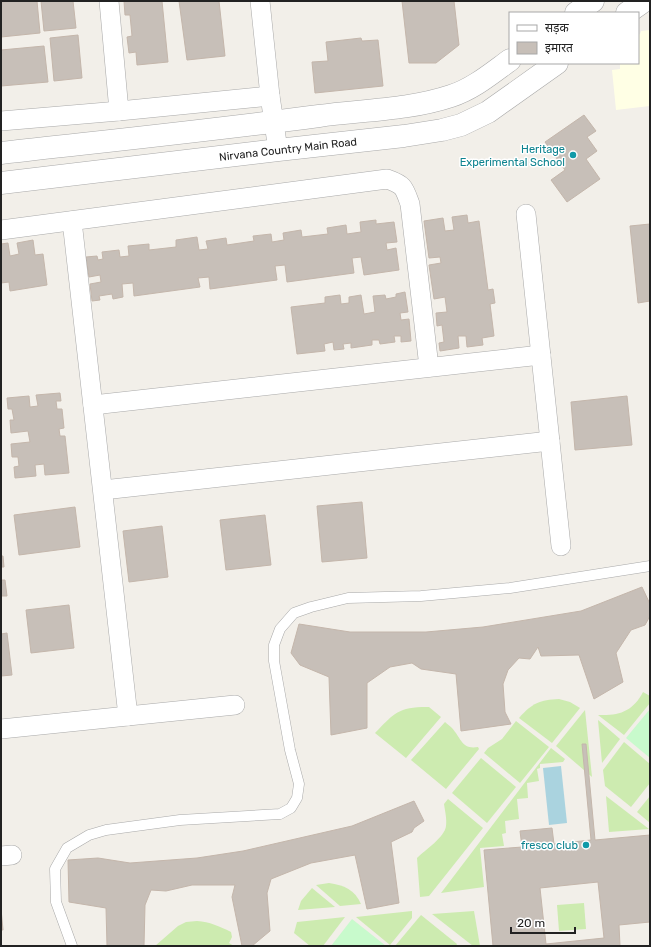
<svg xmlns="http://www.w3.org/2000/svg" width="651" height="947" font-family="Rubik,'Noto Sans Devanagari',sans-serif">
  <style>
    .education { fill: #ffffe5 }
    .grass { fill: #cdebb0 }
    .park { fill: #c8facc }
    .water { fill: #aad3df }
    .building { fill: #c7bfb8; stroke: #c4b6ab; fill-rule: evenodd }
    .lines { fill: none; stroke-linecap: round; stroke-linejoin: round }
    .service-casing { stroke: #a9a9a9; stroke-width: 11 }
    .minor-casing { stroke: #a9a9a9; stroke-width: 20 }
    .tertiary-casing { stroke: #a9a9a9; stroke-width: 23 }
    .service { stroke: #fff; stroke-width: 10 }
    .minor { stroke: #fff; stroke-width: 19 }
    .tertiary { stroke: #fff; stroke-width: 22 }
    .culture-dot { fill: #0f9aa8; stroke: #fff; stroke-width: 1.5 }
    .labels { text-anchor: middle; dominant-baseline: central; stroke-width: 3; stroke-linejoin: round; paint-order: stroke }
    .street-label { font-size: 11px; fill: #222; stroke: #fff }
    .culture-label { font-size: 11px; fill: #0d838f; stroke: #fff; text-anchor: end }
  </style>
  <rect width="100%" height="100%" fill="#f2efe9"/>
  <!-- education -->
  <path class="education" d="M650,30V106L616,110L612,70L620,69V63H638V35L640,34L641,31Z"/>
  <!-- grass -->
  <g class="grass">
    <path d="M643,692L650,696V703L624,735L598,715C620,716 633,711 643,692Z"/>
    <path d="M559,699L570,702L580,708L552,743L519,718C532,703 540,700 559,699Z"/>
    <path d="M422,707H429L441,717L406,758L375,733C392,716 396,708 422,707Z"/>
    <path d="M585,710L592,777L556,746Z"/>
    <path d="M598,720L620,739L602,763Z"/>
    <path d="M516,721L549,747L520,783L484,753L488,748L502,739Z"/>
    <path d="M445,722C447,724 450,726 452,728C461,738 462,750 478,747L479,749L446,789L411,760Z"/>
    <path d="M624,742L650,764V783L631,807L605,786L603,770Z"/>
    <path d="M551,748L565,759L563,762L540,764V768L537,769L539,781L527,783L528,798L517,799L519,819L505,821L506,833L502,834L504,846L480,848L484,887L441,893Z"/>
    <path d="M481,758L516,787L487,823L452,793Z"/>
    <path d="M606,796L649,829L609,832Z"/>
    <path d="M650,796V823L637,812Z"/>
    <path d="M448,799L483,828L429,896L420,897L417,858C425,850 445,837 446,826C447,819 445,811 444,804Z"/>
    <path d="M329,883C344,885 355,890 361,904L340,906L316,885Z"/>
    <path d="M312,888L335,907L298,910L301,901Z"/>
    <path d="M584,903L586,929L559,931L557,905Z"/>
    <path d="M412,911V918L390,945L356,917Z"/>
    <path d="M474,911L480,946H473L432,914Z"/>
    <path d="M421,915L457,944L456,946H395Z"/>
    <path d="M345,917L323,946H310L294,933L297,922Z"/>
    <path d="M197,921C210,922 219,926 231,932L232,937L229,943L234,946H155L178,926L186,922Z"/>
  </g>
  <!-- park -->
  <g class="park">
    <path d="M650,709V758L626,738Z"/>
    <path d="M352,919L386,946H331Z"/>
  </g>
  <!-- water -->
  <path class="water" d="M561,766L567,823L549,825L543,768Z"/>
  <!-- building -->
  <g class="building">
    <path d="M13,1H37L40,33L1,37V2Z"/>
    <path d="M41,1H73L76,28L44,31Z"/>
    <path d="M124,1H162L168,62L137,65L136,52L129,53L127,37L132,36L130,15H125Z"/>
    <path d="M179,1H219L225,56L187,60Z"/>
    <path d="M402,1H454L459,45L436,63H409Z"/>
    <path d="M78,35L82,78L54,81L50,38Z"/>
    <path d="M361,38L362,41L378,40L383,86L315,93L312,62L328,61L326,42Z"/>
    <path d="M44,46L48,82L1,86V50Z"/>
    <path d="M584,115L596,131L587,137L597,151L586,159L600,179L567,202L551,180L565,170L545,142Z"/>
    <path d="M467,215L468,223L479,221L488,290L493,289L495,303L490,304L494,336L482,338L483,345L467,347L466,336H458L459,348L440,351L439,343L444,342L442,325L437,326L436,313L447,312L445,297L434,299L429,265L441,263L440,257L429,258L424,221L443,218L445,231L454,230L452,217Z"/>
    <path d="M376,220V224L394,222L397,242L386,243L387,250L396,248L399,270L364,275L361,257L352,258L354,273L287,282L285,265L275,266L277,280L210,289L209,277L198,278L200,287L134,296L133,283L122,284L123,297L113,299L112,294L99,296L100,300L92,301L90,284L101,282L100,275L89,277L86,257L97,256L98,260L103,259L102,252L119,250L120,257L129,256L128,246L149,244V250L176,247V240L197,237L199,250L208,249L206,241L226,238L227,245L254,241L253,236L271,234L272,242L284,240L283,233L301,230L302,237L328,234L327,228L346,225L347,234L361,232L360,222Z"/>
    <path d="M650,224V301L638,303L630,226Z"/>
    <path d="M33,240L35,255L43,254L47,285L10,291L9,282L1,283V244L8,243L10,256L19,254L17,243Z"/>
    <path d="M405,292L408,312L400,313L401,320L409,319L411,341L401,342V336H394L395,342L380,344L379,340H372V345L351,348V343L343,344L344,349L334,350L333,342L324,344L325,351L297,354L291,307L325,303V297L340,295L341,304L349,303V297L361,295L364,314L375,312L373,296L385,295L386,299L396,297V294Z"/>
    <path d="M60,393L61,401H56L57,409H62L64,428L59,429L60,436H65L69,473L45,475L44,464L35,465L36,476L15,478L14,467L19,466L18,457H12L11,444L30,442L28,431L11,433L10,420H14L12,409H8L7,398L29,396L30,407L38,406L36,395Z"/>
    <path d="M627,396L632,445L575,450L571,402Z"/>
    <path d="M362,502L367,558L322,562L317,506Z"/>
    <path d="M75,507L80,547L19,555L14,515Z"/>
    <path d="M265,515L271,565L226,570L220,520Z"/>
    <path d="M162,526L168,577L129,582L123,531Z"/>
    <path d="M1,556H3L4,567H1Z"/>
    <path d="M1,580H5L7,596H1Z"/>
    <path d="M642,587L650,604V616L645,625L631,630L616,653L623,682L594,699L579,655L541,656L538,647L530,659L519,658L508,670L503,684L505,712L511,724L461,731L456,674L421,669L412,663L390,667L367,683V728L331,735L329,677L300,665L291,653L299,624L350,632H426L483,627L581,611Z"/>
    <path d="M69,605L74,648L31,653L26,610Z"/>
    <path d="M7,633L12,675L1,676V634Z"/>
    <path d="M582,744H586L595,840L650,835V922L619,925L620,946H493L484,850L522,847L520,831L552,828L554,844L591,840ZM598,882L604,938L546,944L540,888Z"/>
    <path d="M414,801L424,821L414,828L412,832L391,842L399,903L367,909L355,855L311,863L271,879L267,893L270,931L252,946H242L232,897L235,885H192L166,891L151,890L145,905L144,946H107L106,908L69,902L68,860L98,858L130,863L197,858L243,851L352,826Z"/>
    <path d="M1,909L3,930H1Z"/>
  </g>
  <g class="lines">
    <!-- service casing -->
    <g class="service-casing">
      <path id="service" d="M72,946L56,902L55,869L67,848L89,835L106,830L180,820L280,814L291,808L297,798L299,784L290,750L274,661V645L280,629L294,613L311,607L348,598L421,596L510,588L650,566"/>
    </g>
    <!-- minor casing -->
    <g class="minor-casing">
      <g id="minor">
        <path d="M109,1L119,111"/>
        <path d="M260,1L270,96L278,150"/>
        <path d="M1,121L119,111L270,96"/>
        <path d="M526,214L561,546"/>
        <path d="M72,221L128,716"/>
        <path d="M1,230L387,179C404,185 404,187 410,204L429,367"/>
        <path d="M93,405L541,355"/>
        <path d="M103,490L550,441"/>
        <path d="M1,729L235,705"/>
        <path d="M1,856L12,855"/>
      </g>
    </g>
    <!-- tertiary casing -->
    <g class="tertiary-casing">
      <g id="tertiary">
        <path d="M576,13L593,1"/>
        <path d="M627,13L644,1"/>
        <path d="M1,153C107,141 214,130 319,116C363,110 409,110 451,96C473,89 492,73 510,60"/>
        <path id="s1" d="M1,183L278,150L404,136L442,130L461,125L488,112L557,63"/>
      </g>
    </g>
    <!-- service -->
    <use href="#service" class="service"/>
    <!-- minor -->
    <use href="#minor" class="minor"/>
    <!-- tertiary -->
    <use href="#tertiary" class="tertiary"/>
  </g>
  <!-- markers -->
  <g class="culture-dot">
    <circle cx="573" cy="155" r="4"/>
    <circle cx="586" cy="845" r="4"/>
  </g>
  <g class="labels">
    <!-- street labels -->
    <g class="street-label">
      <text stroke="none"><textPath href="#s1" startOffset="289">Nirvana Country Main Road</textPath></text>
    </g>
    <!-- culture labels -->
    <g class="culture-label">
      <text x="565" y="149">Heritage<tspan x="565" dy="13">Experimental School</tspan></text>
      <text x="578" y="845">fresco club</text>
    </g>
  </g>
  <!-- border -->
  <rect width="651" height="947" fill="none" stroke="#222222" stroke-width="4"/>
  <!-- legend -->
  <rect x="509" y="12" width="130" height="52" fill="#ffffff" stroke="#a7a7a7"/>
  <rect x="517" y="25" width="20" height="6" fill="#ffffff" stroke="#a7a7a7"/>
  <text x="545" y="32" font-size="12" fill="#222222">सड़क</text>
  <rect x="517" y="42" width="20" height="12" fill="#c7bfb8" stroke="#a7a7a7"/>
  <text x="545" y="52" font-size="12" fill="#222222">इमारत</text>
  <!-- scale -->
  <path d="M511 927v6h64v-6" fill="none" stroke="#222222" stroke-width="2"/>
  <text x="517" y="927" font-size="12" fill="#222222" stroke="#ffffff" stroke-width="3" paint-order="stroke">20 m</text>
</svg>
